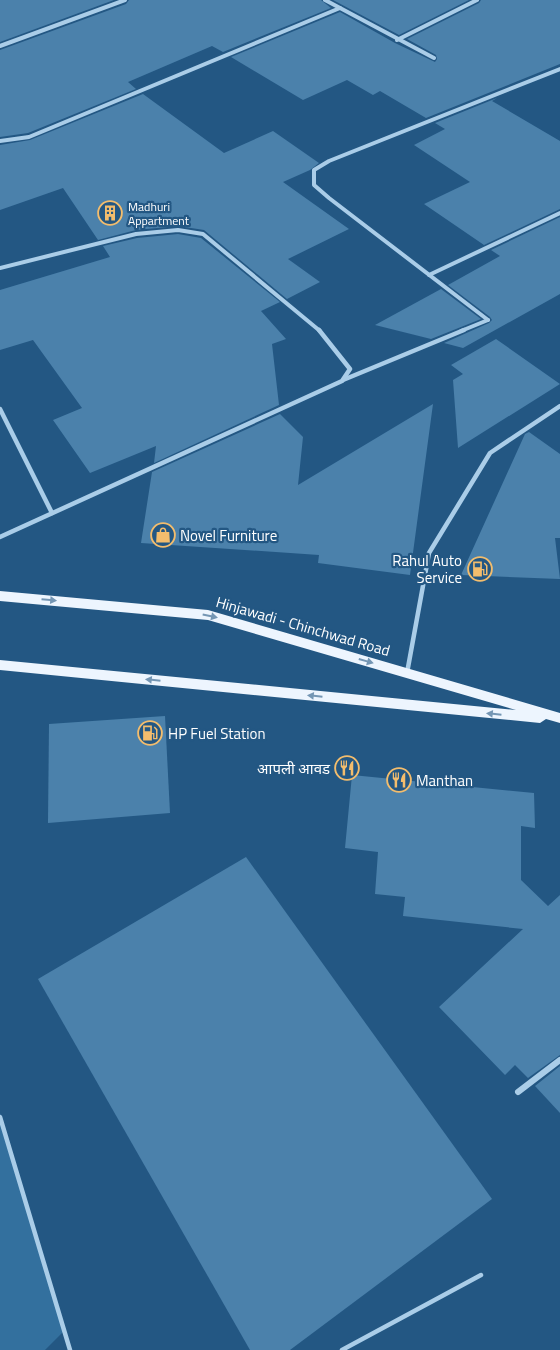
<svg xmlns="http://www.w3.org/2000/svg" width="560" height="1350" font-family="'Titillium Web','Noto Sans Devanagari',sans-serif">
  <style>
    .green { fill: #33709e }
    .building { fill: #4b81ab }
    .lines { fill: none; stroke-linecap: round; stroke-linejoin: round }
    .service { stroke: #aacde8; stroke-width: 4.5 }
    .minor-far2 { stroke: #aacde8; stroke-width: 4 }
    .minor-far1 { stroke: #aacde8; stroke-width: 4.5 }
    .minor { stroke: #aacde8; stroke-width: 6 }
    .primary { fill: #edf5fe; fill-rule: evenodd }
    .oneway { fill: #7496b4 }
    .labels { text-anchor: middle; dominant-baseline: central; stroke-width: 4.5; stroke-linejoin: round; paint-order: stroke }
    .far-poi-label { font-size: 12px; fill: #fff; stroke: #235783; text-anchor: start }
    .poi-label { font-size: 15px; fill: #fff; stroke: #235783; text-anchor: start }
    .street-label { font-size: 15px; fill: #fff; stroke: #235783 }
  </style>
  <rect width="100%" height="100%" fill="#235783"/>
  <!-- green -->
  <path class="green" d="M0,1113L64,1331L45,1350H0Z"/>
  <!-- building -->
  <g class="building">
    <path d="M0,0H114L0,42Z"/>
    <path d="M129,0H321L331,8L223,52L212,46L128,82L136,89L28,133L0,137V50L126,4Z"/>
    <path d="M333,0H469L399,35Z"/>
    <path d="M481,0H560V64L426,118L380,91L373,95L347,80L303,100L231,57L340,12L395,43L435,62L437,59L436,55L407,39L479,3Z"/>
    <path d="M143,94L224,153L273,131L319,163L310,170L283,182L349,229L288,259L320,282L287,299L204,230L178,226L136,230L98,240L63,188L0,210V145L30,140Z"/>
    <path d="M497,98L492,101L560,141V209L484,245L424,204L470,182L414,145L445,129L435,123Z"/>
    <path d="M560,217V294L463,348L444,343L489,323L492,320L490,317L448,285L500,256L491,250Z"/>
    <path d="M178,234L201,238L280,302L261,311L286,339L272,344L279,405L154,463L156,446L90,473L53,420L82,408L33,340L0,350V290L110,257L103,246L137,238Z"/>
    <path d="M441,289L481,319L431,339L375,325Z"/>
    <path d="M496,339L560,384L458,448L453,380L463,374L451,365Z"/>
    <path d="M433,404L410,575L318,563L319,555L141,543L152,472L280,414L303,437L298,485Z"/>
    <path d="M529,432L560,454V538H555L560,579L461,575L525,434Z"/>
    <path d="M165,716L170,813L48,823L49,724Z"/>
    <path d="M352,775L534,793L535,828L521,826V880L548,906L560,895V1055L528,1078L515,1065L505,1075L439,1007L523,929L403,916L405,897L375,894L378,852L345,848Z"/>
    <path d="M246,857L492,1199L290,1350H250L38,979Z"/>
    <path d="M560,1066V1113L535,1086Z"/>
  </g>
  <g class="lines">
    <!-- service -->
    <g class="service">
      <path d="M0,1117L70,1350"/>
      <path d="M342,1350L481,1275"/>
    </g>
    <!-- minor-far2 -->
    <g class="minor-far2">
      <path d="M325,0L434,58"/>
      <path d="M397,40L477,0"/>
      <path d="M0,46L125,0"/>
      <path d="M0,141L29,137L340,8"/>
      <path d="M0,268L136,234L178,230L203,234L320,331"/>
      <path d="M429,275L560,213"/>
      <path d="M488,320L329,198L314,185V170L329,161L560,69"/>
      <path d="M461,331L488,320"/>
    </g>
    <!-- minor-far1 -->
    <g class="minor-far1">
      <path d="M343,380L464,330"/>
      <path d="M0,409L52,513"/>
      <path d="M0,537L342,381L350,369L319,330"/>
      <path d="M407,673L429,553L490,453L560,406"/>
    </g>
    <!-- minor -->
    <path class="minor" d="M518,1092L560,1060"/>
    <!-- primary -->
    <path class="primary" d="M0,591L208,610L560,713V723L546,719L540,723L0,670V660L516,710L208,620L0,601Z"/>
  </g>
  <!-- one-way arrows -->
  <defs><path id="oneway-solid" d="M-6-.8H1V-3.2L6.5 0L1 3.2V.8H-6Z" transform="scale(1.25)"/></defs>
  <g class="oneway">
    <use href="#oneway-solid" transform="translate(49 600) rotate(5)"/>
    <use href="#oneway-solid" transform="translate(210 616) rotate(12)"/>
    <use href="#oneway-solid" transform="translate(366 661) rotate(16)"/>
    <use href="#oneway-solid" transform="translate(153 680) rotate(-174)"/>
    <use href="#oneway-solid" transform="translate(315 696) rotate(-174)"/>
    <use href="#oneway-solid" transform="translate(494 714) rotate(-174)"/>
  </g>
  <!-- icons -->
  <defs>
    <g id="building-ring" transform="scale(1.25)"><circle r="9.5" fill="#235783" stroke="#f3bd6d" stroke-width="1.5"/><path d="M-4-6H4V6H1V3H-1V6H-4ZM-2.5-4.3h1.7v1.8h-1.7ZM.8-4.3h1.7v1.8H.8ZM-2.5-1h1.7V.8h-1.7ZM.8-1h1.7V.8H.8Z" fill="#f3bd6d"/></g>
    <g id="shop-ring" transform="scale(1.25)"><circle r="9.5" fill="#235783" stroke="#f3bd6d" stroke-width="1.5"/><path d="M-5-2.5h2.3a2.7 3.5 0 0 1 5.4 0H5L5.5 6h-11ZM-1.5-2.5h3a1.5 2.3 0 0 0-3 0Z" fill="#f3bd6d"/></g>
    <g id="fuel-ring" transform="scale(1.25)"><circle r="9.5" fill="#235783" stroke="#f3bd6d" stroke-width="1.5"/><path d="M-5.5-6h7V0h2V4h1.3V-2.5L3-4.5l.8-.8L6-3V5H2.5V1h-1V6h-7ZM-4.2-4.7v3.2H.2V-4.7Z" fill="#f3bd6d"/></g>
    <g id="restaurant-ring" transform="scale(1.25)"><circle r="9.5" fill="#235783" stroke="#f3bd6d" stroke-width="1.5"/><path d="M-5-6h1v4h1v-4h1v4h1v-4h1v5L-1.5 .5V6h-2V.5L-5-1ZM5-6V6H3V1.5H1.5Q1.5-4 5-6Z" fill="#f3bd6d"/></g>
  </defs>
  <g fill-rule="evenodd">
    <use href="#building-ring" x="110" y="213"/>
    <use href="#shop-ring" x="163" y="535"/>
    <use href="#fuel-ring" x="480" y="569"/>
    <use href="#fuel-ring" x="150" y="733"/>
    <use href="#restaurant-ring" x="347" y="768"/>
    <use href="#restaurant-ring" x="399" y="780"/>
  </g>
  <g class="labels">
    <!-- far-poi labels -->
    <g class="far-poi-label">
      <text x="128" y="206">Madhuri<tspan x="128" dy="14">Appartment</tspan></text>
    </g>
    <!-- poi labels -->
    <g class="poi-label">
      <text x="180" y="535">Novel Furniture</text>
      <text x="462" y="560" text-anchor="end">Rahul Auto<tspan x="462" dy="17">Service</tspan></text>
      <text x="168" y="733">HP Fuel Station</text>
      <text x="330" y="768" text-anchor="end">आपली आवड</text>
      <text x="416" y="780">Manthan</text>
    </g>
    <!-- street labels -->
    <g class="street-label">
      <text transform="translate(303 626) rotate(16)">Hinjawadi - Chinchwad Road</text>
    </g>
  </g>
</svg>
